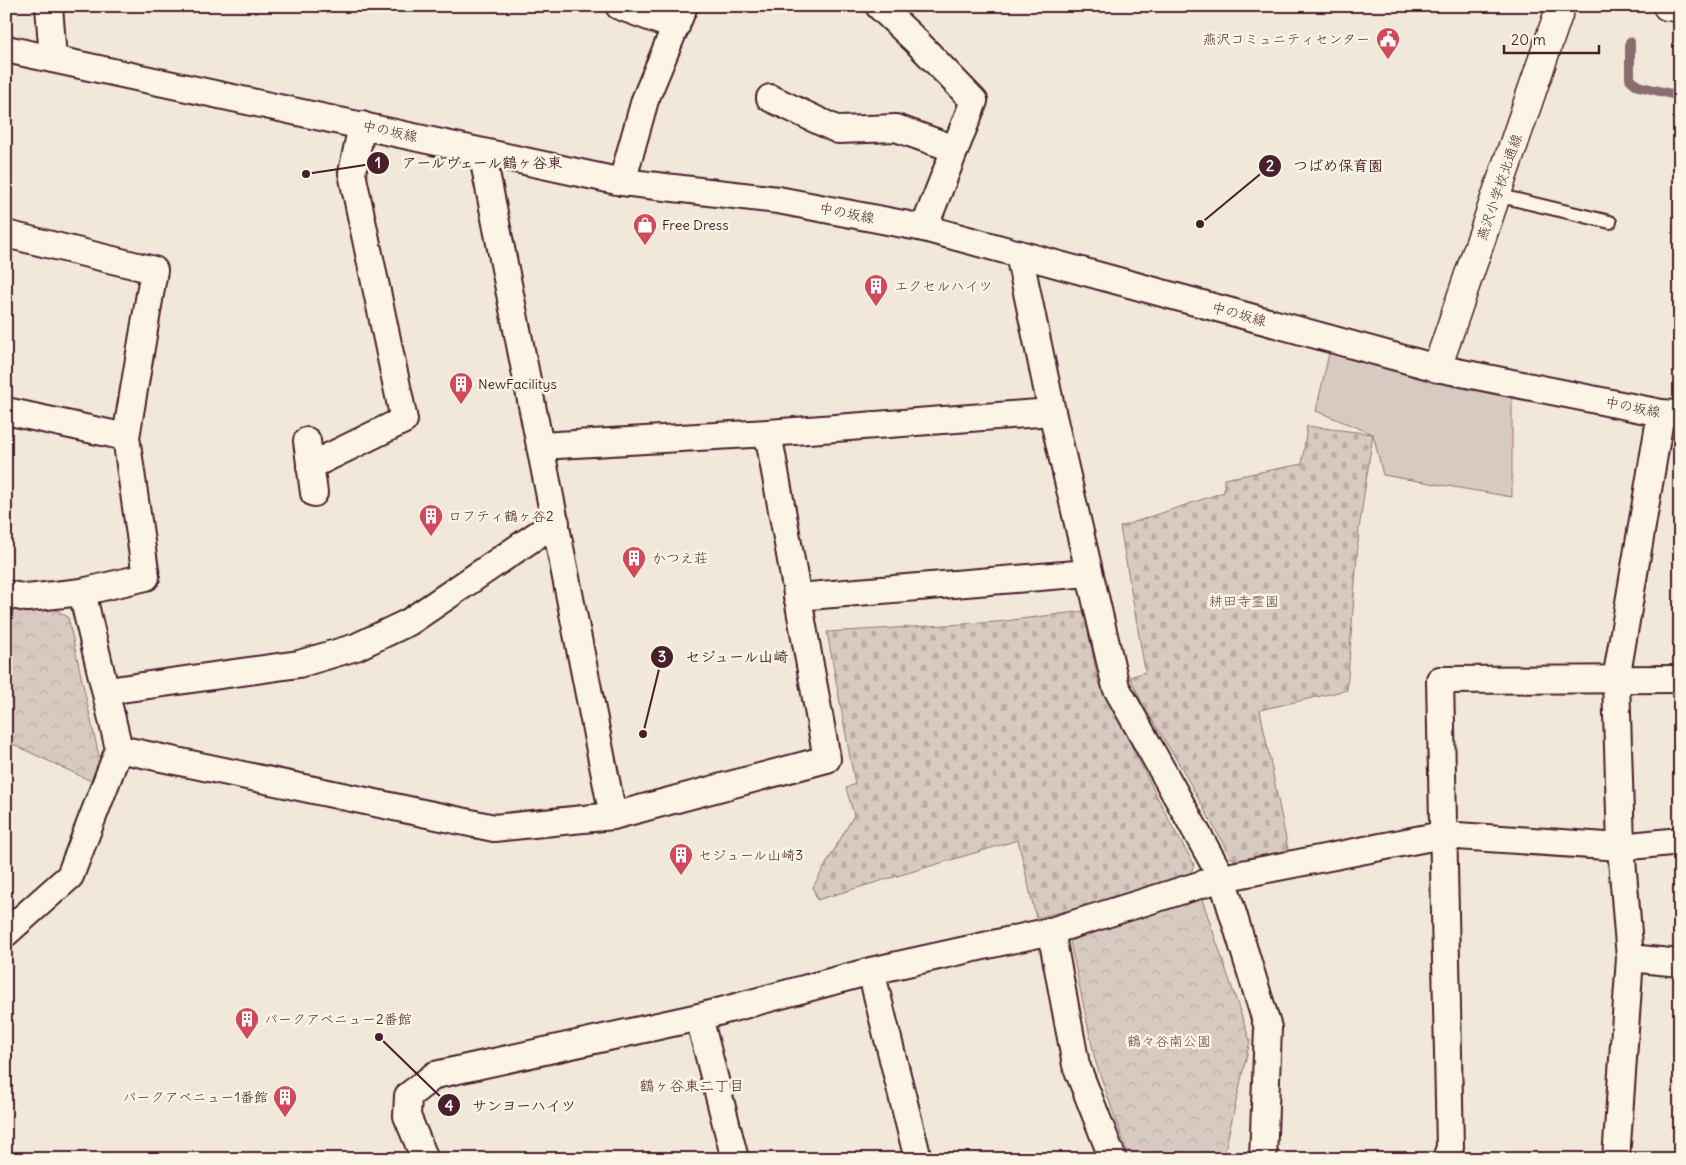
<svg xmlns="http://www.w3.org/2000/svg" width="1686" height="1165" font-family="Delius,'Klee One',sans-serif">
  <style>
    .green { fill: #d8cac0; stroke: #917476 }
    .cemetery { fill: url(#cemetery-stones); stroke: #917476 }
    .park { fill: url(#park-crowns); stroke: #917476 }
    .lines { fill: none; stroke-linecap: round; stroke-linejoin: round }
    .stream { stroke: #8b6d6f; stroke-width: 10 }
    .service-casing { stroke: #4a1f2b; stroke-width: 16 }
    .minor-casing { stroke: #4a1f2b; stroke-width: 30 }
    .tertiary-casing { stroke: #4a1f2b; stroke-width: 31 }
    .service { stroke: #fcf5e5; stroke-width: 12 }
    .minor { stroke: #fcf5e5; stroke-width: 26 }
    .tertiary { stroke: #fcf5e5; stroke-width: 28 }
    .labels { text-anchor: middle; dominant-baseline: central; stroke-width: 5; stroke-linejoin: round; paint-order: stroke }
    .poi-label { font-size: 14px; fill: #4a1f2b; stroke: #fcf5e5; text-anchor: start }
    .street-label { font-size: 14px; fill: #4a1f2b; stroke: #fcf5e5 }
    .park-label { font-size: 14px; fill: #6e4a50; stroke: #fcf5e5 }
    .neighbourhood-label { font-size: 15px; fill: #4a1f2b; stroke: #fcf5e5 }
    .leader { fill: none; stroke: #4a1f2b; stroke-width: 2 }
    .callout-dot { fill: #4a1f2b; stroke: #fcf5e5; stroke-width: 2 }
    .mark-label { font-size: 15px; text-anchor: middle; font-weight: bold; fill: #fff }
    .callout-label { font-size: 15px; text-anchor: middle; font-weight: bold; fill: #4a1f2b; stroke: #fcf5e5; stroke-width: 5; stroke-linejoin: round; paint-order: stroke }
  </style>
  <defs>
    <pattern id="cemetery-stones" width="16" height="16" patternUnits="userSpaceOnUse" patternTransform="scale(1.25)"><rect width="16" height="16" fill="#d8cac0"/><path d="M2 7V4a2 2 0 0 1 4 0v3zM10 15v-3a2 2 0 0 1 4 0v3z" fill="#bbada5"/></pattern>
    <pattern id="park-crowns" width="20" height="18" patternUnits="userSpaceOnUse" patternTransform="scale(1.25)"><rect width="20" height="18" fill="#d8cac0"/><path d="M2 6a3 3 0 1 1 6 0M12 15a3 3 0 1 1 6 0" fill="none" stroke="#bbada5"/></pattern>
  </defs>
  <rect width="100%" height="100%" fill="#f1e8da"/>
  <filter id="ink" filterUnits="userSpaceOnUse"><feTurbulence type="fractalNoise" baseFrequency=".02" numOctaves="2"/><feDisplacementMap in="SourceGraphic" scale="10" xChannelSelector="R" yChannelSelector="G"/><feConvolveMatrix kernelMatrix="1 2 1 2 8 2 1 2 1" color-interpolation-filters="sRGB"/></filter>
  <g filter="url(#ink)">
    <!-- green -->
    <path class="green" d="M1330,349L1512,388V497L1383,475L1373,434L1316,411Z"/>
    <!-- cemetery -->
    <g class="cemetery">
      <path d="M1307,426L1373,434L1359,529L1347,690L1260,710L1290,859L1254,867L1231,858L1181,767L1142,703L1130,677L1145,672V670L1120,527L1224,492V479L1302,464Z"/>
      <path d="M1084,611L1098,680L1173,828L1194,864L1188,882L1036,918L1018,840L817,900L813,887L854,815L846,788L855,784L827,632L997,622Z"/>
    </g>
    <!-- park -->
    <g class="park">
      <path d="M6,608L28,612L55,609L68,617L100,761L91,781L6,741Z"/>
      <path d="M1201,896L1250,1041L1223,1159H1137L1126,1149L1095,1060L1070,941Z"/>
    </g>
    <g class="lines">
      <!-- stream -->
      <path class="stream" d="M1630,42V79L1638,86L1680,96"/>
      <!-- service casing -->
      <g class="service-casing">
        <path id="service" d="M1496,195L1610,222"/>
      </g>
      <!-- minor casing -->
      <g class="minor-casing">
        <g id="minor">
          <path d="M49,6L53,59"/>
          <path d="M619,6L676,27"/>
          <path d="M879,6L915,40L974,101L924,228"/>
          <path d="M6,49L622,182L778,200L924,228L1437,368L1661,413L1680,414"/>
          <path d="M770,98L838,130L896,128L955,149"/>
          <path d="M482,152L613,816"/>
          <path d="M622,182L645,100L684,6"/>
          <path d="M6,234L154,270L126,437L146,577L82,592L27,598L6,594"/>
          <path d="M1019,254L1052,412L1116,687L1222,878L1268,1028L1263,1159"/>
          <path d="M6,411L126,437"/>
          <path d="M307,441L314,493"/>
          <path d="M540,446L768,433L1052,412"/>
          <path d="M310,466L404,420L352,173L362,125"/>
          <path d="M797,597L1088,573"/>
          <path d="M107,691L299,664L356,647L409,622L556,522"/>
          <path d="M119,749L494,828L613,816L827,759L768,433"/>
          <path d="M1051,931L1076,1065L1113,1159"/>
          <path d="M6,933L70,876L119,749L82,592"/>
          <path d="M1630,958L1680,963"/>
          <path d="M871,971L918,1159"/>
          <path d="M699,1017L735,1159"/>
          <path d="M425,1159L407,1116L408,1096L435,1075L699,1017L871,971L1051,931L1222,878L1442,835L1621,847L1680,841"/>
          <path d="M1446,1159L1450,1147L1440,680L1680,679"/>
          <path d="M1616,1159L1630,958L1621,847L1616,680L1661,413"/>
        </g>
      </g>
      <!-- tertiary casing -->
      <g class="tertiary-casing">
        <g id="tertiary">
          <path d="M1667,6L1680,8"/>
          <path d="M1437,368L1561,6"/>
        </g>
      </g>
      <!-- service -->
      <use href="#service" class="service"/>
      <!-- minor -->
      <use href="#minor" class="minor"/>
      <!-- tertiary -->
      <use href="#tertiary" class="tertiary"/>
    </g>
  </g>
  <!-- icons -->
  <defs>
    <g id="civic-pin" transform="scale(1.25)"><path d="M0 17L-7.5 6A9.5 9.5 0 1 1 7.5 6Z" fill="#d1495b" stroke="#fcf5e5"/><path d="M-.6-6.5H3V-4.5H.6V-3L4-1V1h2V6H-6V1h2V-1L-.6-3ZM-1.2 2.5V6h2.4V2.5Z" fill="#fff"/></g>
    <g id="shop-pin" transform="scale(1.25)"><path d="M0 17L-7.5 6A9.5 9.5 0 1 1 7.5 6Z" fill="#d1495b" stroke="#fcf5e5"/><path d="M-5-2.5h2.3a2.7 3.5 0 0 1 5.4 0H5L5.5 6h-11ZM-1.5-2.5h3a1.5 2.3 0 0 0-3 0Z" fill="#fff"/></g>
    <g id="building-pin" transform="scale(1.25)"><path d="M0 17L-7.5 6A9.5 9.5 0 1 1 7.5 6Z" fill="#d1495b" stroke="#fcf5e5"/><path d="M-4-6H4V6H1V3H-1V6H-4ZM-2.5-4.3h1.7v1.8h-1.7ZM.8-4.3h1.7v1.8H.8ZM-2.5-1h1.7V.8h-1.7ZM.8-1h1.7V.8H.8Z" fill="#fff"/></g>
  </defs>
  <g fill-rule="evenodd">
    <use href="#civic-pin" x="1388" y="39"/>
    <use href="#shop-pin" x="645" y="225"/>
    <use href="#building-pin" x="876" y="286"/>
    <use href="#building-pin" x="461" y="384"/>
    <use href="#building-pin" x="431" y="516"/>
    <use href="#building-pin" x="634" y="558"/>
    <use href="#building-pin" x="681" y="855"/>
    <use href="#building-pin" x="247" y="1019"/>
    <use href="#building-pin" x="285" y="1097"/>
  </g>
  <g class="labels">
    <!-- poi labels -->
    <g class="poi-label">
      <text x="1370" y="39" text-anchor="end">燕沢コミュニティセンター</text>
      <text x="662" y="225">Free Dress</text>
      <text x="894" y="286">エクセルハイツ</text>
      <text x="478" y="384">NewFacilitys</text>
      <text x="448" y="516">ロフティ鶴ヶ谷2</text>
      <text x="652" y="558">かつえ荘</text>
      <text x="698" y="855">セジュール山崎3</text>
      <text x="264" y="1019">パークアベニュー2番館</text>
      <text x="268" y="1097" text-anchor="end">パークアベニュー1番館</text>
    </g>
    <!-- street labels -->
    <g class="street-label">
      <text transform="translate(390 131) rotate(12)">中の坂線</text>
      <text transform="translate(1499 187) rotate(-71)">燕沢小学校北通線</text>
      <text transform="translate(847 213) rotate(11)">中の坂線</text>
      <text transform="translate(1239 314) rotate(15)">中の坂線</text>
      <text transform="translate(1633 407) rotate(11)">中の坂線</text>
    </g>
    <!-- park labels -->
    <g class="park-label">
      <text x="1244" y="601">耕田寺霊園</text>
      <text x="1169" y="1041">鶴々谷南公園</text>
    </g>
    <!-- neighbourhood labels -->
    <g class="neighbourhood-label">
      <text x="692" y="1085">鶴ヶ谷東二丁目</text>
    </g>
  </g>
  <!-- callouts -->
  <path class="leader" d="M306 174L378 163M1200 224L1270 166M643 734L662 657M379 1037L449 1105"/>
  <g class="callout-dot">
    <circle cx="306" cy="174" r="5"/>
    <circle cx="1200" cy="224" r="5"/>
    <circle cx="643" cy="734" r="5"/>
    <circle cx="379" cy="1037" r="5"/>
    <circle cx="378" cy="163" r="12"/>
    <circle cx="1270" cy="166" r="12"/>
    <circle cx="662" cy="657" r="12"/>
    <circle cx="449" cy="1105" r="12"/>
  </g>
  <g class="mark-label">
    <text x="378" y="168">1</text>
    <text x="1270" y="171">2</text>
    <text x="662" y="662">3</text>
    <text x="449" y="1111">4</text>
  </g>
  <g class="callout-label">
    <text x="482" y="168">アールヴェール鶴ヶ谷東</text>
    <text x="1338" y="171">つばめ保育園</text>
    <text x="737" y="662">セジュール山崎</text>
    <text x="524" y="1111">サンヨーハイツ</text>
  </g>
  <!-- margin -->
  <rect width="1686" height="1165" fill="none" stroke="#fcf5e5" stroke-width="25"/>
  <rect x="12" y="12" width="1661" height="1140" fill="none" stroke="#4a1f2b" stroke-width="2" filter="url(#ink)"/>
  <!-- scale -->
  <path d="M1504 45v8h95v-8" fill="none" stroke="#4a1f2b" stroke-width="2.5"/>
  <text x="1511" y="45" font-size="15" fill="#4a1f2b" stroke="#fcf5e5" stroke-width="4" paint-order="stroke">20 m</text>
</svg>
